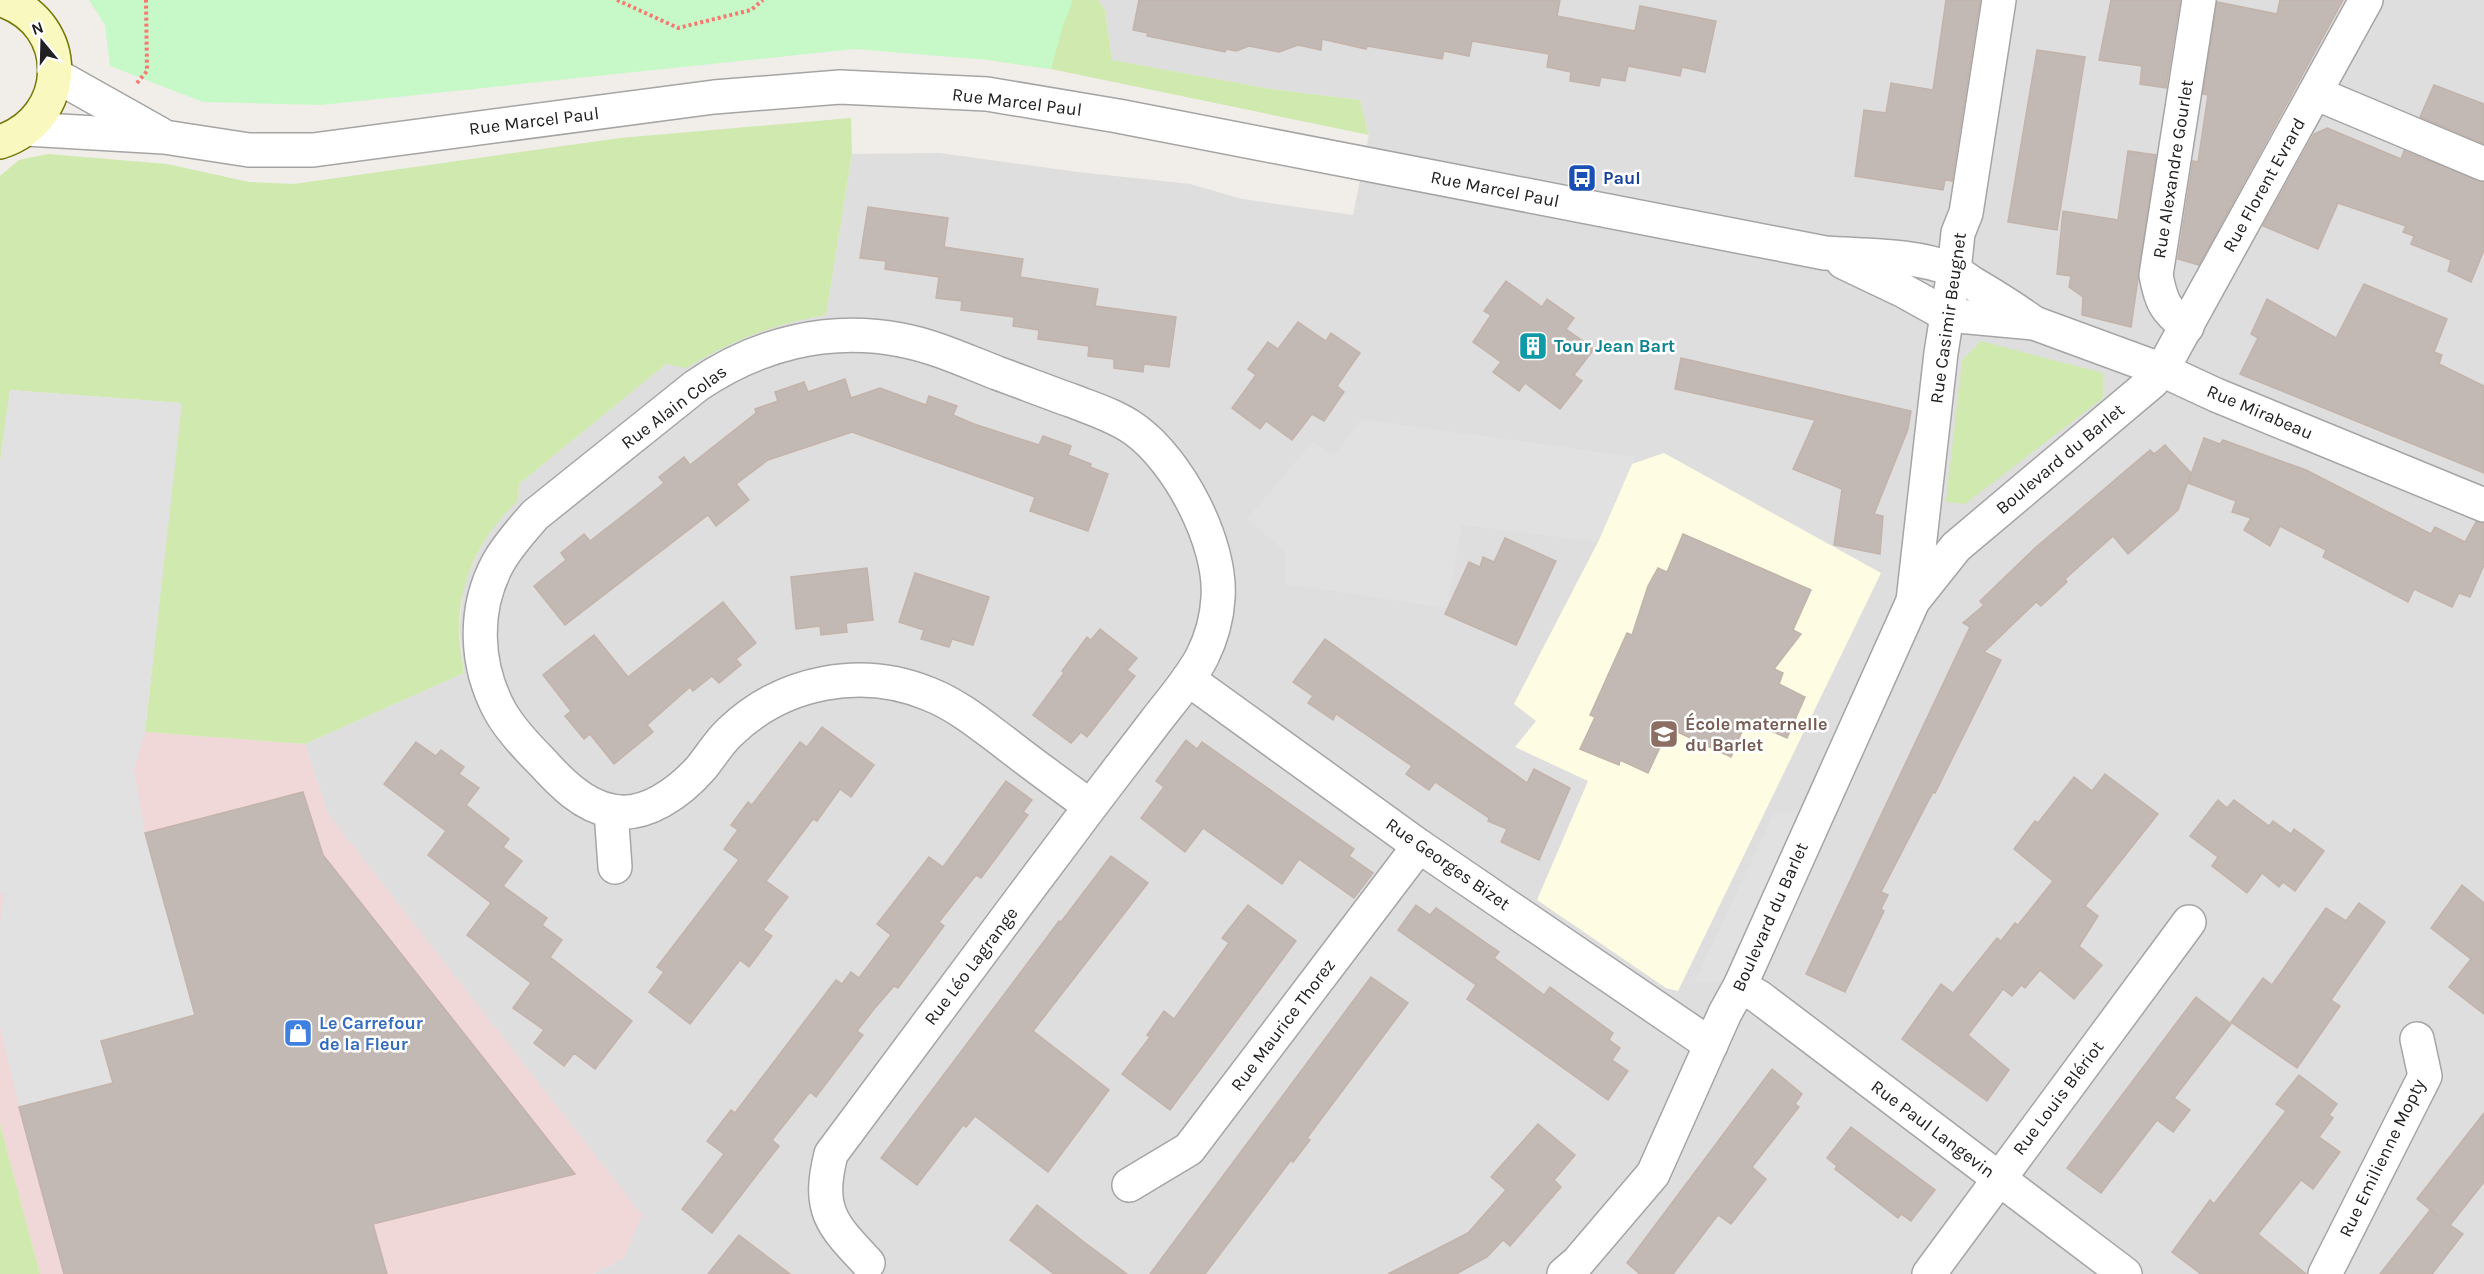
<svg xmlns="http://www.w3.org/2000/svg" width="2484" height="1274" font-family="Karla,sans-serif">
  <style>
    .residential { fill: #dfdede }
    .commercial { fill: #f1d8d8 }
    .education { fill: #fefde3 }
    .grass { fill: #cfe9af }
    .park { fill: #c7f9c8 }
    .parking { fill: #e1e1e1 }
    .building { fill: #c2b9b4; stroke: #c3b3aa; stroke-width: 1.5 }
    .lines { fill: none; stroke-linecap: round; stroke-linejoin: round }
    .minor-casing { stroke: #a5a5a5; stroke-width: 36 }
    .tertiary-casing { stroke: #a5a5a5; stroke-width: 36 }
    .secondary-casing { stroke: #737807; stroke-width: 36 }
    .path { stroke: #f77873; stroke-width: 4; stroke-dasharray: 3 3; stroke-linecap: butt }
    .minor { stroke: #fff; stroke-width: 33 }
    .tertiary { stroke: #fff; stroke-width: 33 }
    .secondary { stroke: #f9f8be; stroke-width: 33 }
    .labels { text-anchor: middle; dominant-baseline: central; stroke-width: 5; stroke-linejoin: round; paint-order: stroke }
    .street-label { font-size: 18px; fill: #212121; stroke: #fff }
    .transit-label { font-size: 18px; font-weight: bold; fill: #164399; stroke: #fff; text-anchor: start }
    .culture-label { font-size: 18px; font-weight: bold; fill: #0d838f; stroke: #fff; text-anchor: start }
    .education-label { font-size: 18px; font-weight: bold; fill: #785e54; stroke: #fff; text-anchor: start }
    .shop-label { font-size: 18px; font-weight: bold; fill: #366cbe; stroke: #fff; text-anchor: start }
  </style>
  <rect width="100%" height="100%" fill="#f1ede8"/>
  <!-- residential -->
  <path class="residential" d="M1098,0H2484V1274H593L624,1258L328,814L305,744L464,673L459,627L464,584L479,550L500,516L518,501L519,484L666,364L718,349L750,334L790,321L826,315L852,154L939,153L1078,172L1190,184L1242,199L1353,215L1369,135L1360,100L1271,89L1112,60L1105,10Z"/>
  <!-- commercial -->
  <path class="commercial" d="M0,462L145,732L305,744L328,814L642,1215L624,1258L593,1274H40L0,1124Z"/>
  <!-- education -->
  <path class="education" d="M1664,453L1881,573L1678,991L1666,988L1537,900L1588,781L1515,747L1536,721L1514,704L1598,542L1632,464Z"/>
  <!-- grass -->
  <g class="grass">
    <path d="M979,0H1098L1105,10L1112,60L1271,89L1360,100L1369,135L1051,69L989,60Z"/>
    <path d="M851,118L852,154L826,315C773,324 733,340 686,368L666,364L519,484L518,501C482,533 460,578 459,627C459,642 462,658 464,673L305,744L145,732L181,403L10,390L0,462V176L19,160L48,154L167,164L249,182L294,184L620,138Z"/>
    <path d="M1981,341L2103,373V398L1965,504L1946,502L1962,360Z"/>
    <path d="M0,1124L40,1274H0Z"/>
  </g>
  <!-- park -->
  <path class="park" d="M89,0H1073L1063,26L1051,69L989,60L854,49L321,105L203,102L110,66L105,25Z"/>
  <!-- parking -->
  <g class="parking">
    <path d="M10,390L182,403L145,732L134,769L145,833L195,1015L102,1041L113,1083L19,1107L0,1025V924L4,894L0,893V462Z"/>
    <path d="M1361,419L1635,457L1598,542L1462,525L1447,608L1285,584V552L1247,519L1312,442L1334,457Z"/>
    <path d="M1802,810L1727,980L1694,983L1774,813Z"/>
  </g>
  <!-- building -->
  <g class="building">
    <path d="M1139,0H1560L1557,16L1635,31L1640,6L1716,21L1705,72L1682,67L1680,76L1628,66L1625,81L1601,77L1599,86L1570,81L1571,72L1547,67L1549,54L1472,41L1469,56L1444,51L1442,59L1367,46L1366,49L1322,39L1321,50L1298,45L1279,52L1249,46L1236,51L1226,49L1225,52L1147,36L1148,33L1133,30Z"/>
    <path d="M1946,0H1980L1952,181L1945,180L1943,190L1855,176L1864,110L1886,113L1891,83L1933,90Z"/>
    <path d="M2111,0H2180L2166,88L2140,84L2142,66L2099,60Z"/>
    <path d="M2280,0H2343L2199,265L2178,259L2193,161L2198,162L2208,95L2203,94L2217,2L2277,14Z"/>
    <path d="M2037,50L2085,57L2057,230L2008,222Z"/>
    <path d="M2434,85L2484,104V144L2420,117Z"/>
    <path d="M2327,128L2401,159L2404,151L2484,182V250L2471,282L2448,271L2451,260L2411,244L2414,236L2403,232L2406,226L2338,203L2318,249L2263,226L2314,134Z"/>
    <path d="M2128,151L2156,155L2131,327L2082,315L2083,297L2069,287L2071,276L2057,274L2063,211L2118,220Z"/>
    <path d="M868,207L948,218L944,247L1023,259L1020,277L1098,289L1095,306L1176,317L1169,367L1144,364L1143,372L1114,368V359L1088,356L1089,346L1038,339L1039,330L1013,326L1014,317L961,310L962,301L936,298L939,277L885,269L886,261L860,258Z"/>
    <path d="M1506,281L1542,307L1547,299L1574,318L1566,329L1594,349L1574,375L1582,381L1560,409L1525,383L1519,391L1493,372L1501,362L1473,342L1491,315L1484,311Z"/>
    <path d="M2364,284L2447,319L2434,352L2442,355L2439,364L2484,386V473L2240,374L2258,338L2251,334L2267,299L2336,338Z"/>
    <path d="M1298,322L1326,341L1331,333L1360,353L1337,386L1344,392L1324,421L1312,414L1292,440L1266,421L1260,429L1232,408L1256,375L1248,369L1268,342L1278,349Z"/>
    <path d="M1681,358L1911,411L1908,429L1874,514L1883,516L1880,554L1834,545L1842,489L1793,469L1815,420L1675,389Z"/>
    <path d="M845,379L851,398L880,388L926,405L929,396L957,406L953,415L974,424L1039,445L1043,436L1071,446L1068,455L1091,464L1090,467L1108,474L1088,531L1030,511L1035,497L852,432L768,460L736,484L749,500L716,526L708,515L565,625L534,586L566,560L561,553L584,534L590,541L630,510L664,483L659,477L684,457L690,465L756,413L755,409L778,401L775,392L804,382L808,392Z"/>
    <path d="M2204,438L2220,444L2223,440L2306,470L2431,534L2435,527L2465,542L2476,522L2484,523V565L2470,597L2459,593L2452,607L2414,589L2408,602L2323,557L2326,550L2280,526L2270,546L2244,530L2251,518L2232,512L2236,501L2188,483Z"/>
    <path d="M2165,445L2191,473L2178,510L2128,554L2113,536L2065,579L2067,582L2041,606L2036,602L1984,652L2001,660L1935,793L1933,792L1881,892L1888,895L1881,909L1884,911L1845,992L1806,974L1970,627L1963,623L1984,605L1980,601L2035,548L2150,450L2154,454Z"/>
    <path d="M1683,534L1811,590L1793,630L1801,634L1774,669L1783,673L1779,684L1805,697L1787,738L1747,720L1731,757L1669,728L1648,773L1620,760L1619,765L1580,749L1595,717L1590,715L1627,633L1632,635L1648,586L1658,568L1667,572Z"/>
    <path d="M1505,538L1556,561L1516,645L1445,614L1469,562L1480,567L1483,557L1494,562Z"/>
    <path d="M867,568L873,620L846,623L847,632L821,635L820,626L796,629L791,577Z"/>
    <path d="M915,573L989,597L973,645L952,639L949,647L921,639L924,630L899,622Z"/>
    <path d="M723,602L756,643L736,659L741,665L719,683L712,676L693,691L690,687L647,725L653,732L614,764L590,734L584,739L565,716L571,711L543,675L594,635L628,677Z"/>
    <path d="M1100,629L1137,658L1127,670L1135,676L1087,737L1081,732L1071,743L1033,715L1064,673L1062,671L1087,637L1091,640Z"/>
    <path d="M1325,639L1527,783L1534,769L1570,788L1539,860L1501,842L1507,829L1488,821L1489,818L1435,782L1429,790L1406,774L1412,766L1336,714L1333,720L1308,703L1313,696L1293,682Z"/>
    <path d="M822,727L874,765L851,797L840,789L817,821L813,819L766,881L788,897L763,930L772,936L749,967L740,960L690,1024L649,992L664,972L657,967L739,860L724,849L738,830L731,825L748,802L752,805L800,742L807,747Z"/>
    <path d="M1186,740L1197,749L1202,742L1354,849L1349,856L1373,873L1354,898L1299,859L1282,884L1203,828L1185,852L1141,818L1164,787L1156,781Z"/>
    <path d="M416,742L436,756L441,750L464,767L459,774L479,788L466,805L509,839L503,847L522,861L503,886L547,918L542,925L562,940L550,957L632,1021L595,1069L574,1053L564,1066L534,1043L544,1030L513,1008L531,983L467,935L491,903L428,855L446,831L384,784Z"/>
    <path d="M2105,774L2158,814L2085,906L2098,916L2079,946L2102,965L2074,999L2040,970L2025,988L2021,985L2012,996L2003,989L1968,1035L2009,1070L1987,1101L1902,1039L1941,984L1953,993L1997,938L2001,941L2015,923L2018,925L2053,881L2014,849L2035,821L2038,823L2074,777L2092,791Z"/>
    <path d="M1006,781L1032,800L1023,812L1028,815L981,878L976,875L939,922L944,926L898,988L894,986L874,1009L857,1031L863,1035L816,1097L810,1092L772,1140L779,1146L712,1233L682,1209L724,1154L707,1141L731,1110L735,1113L836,980L842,984L851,972L859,978L891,935L877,924L929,857L943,867Z"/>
    <path d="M303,792L323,855L575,1174L373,1224L387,1274H64L19,1107L113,1083L101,1041L195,1015L145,833Z"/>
    <path d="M2218,800L2227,808L2234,800L2269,826L2273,821L2291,834L2294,829L2324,851L2295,891L2283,882L2279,887L2262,873L2247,893L2212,866L2218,857L2190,836Z"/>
    <path d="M1111,856L1148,883L1033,1031L1109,1090L1048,1172L975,1116L966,1127L963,1125L917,1185L881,1158L1048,936L1059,921L1061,922Z"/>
    <path d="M2462,885L2484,903V1014L2449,987L2471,959L2431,928Z"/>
    <path d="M2359,903L2385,922L2331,1000L2340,1006L2297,1068L2231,1022L2263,978L2272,985L2326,908L2346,921Z"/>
    <path d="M1248,905L1296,941L1170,1110L1122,1074L1150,1037L1147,1035L1164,1011L1174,1019L1229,943L1222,938Z"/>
    <path d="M1416,905L1430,915L1436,908L1499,952L1494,958L1544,995L1550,987L1613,1033L1609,1040L1620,1048L1612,1060L1628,1071L1608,1100L1467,999L1476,985L1398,930Z"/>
    <path d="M1371,977L1408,1003L1307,1138L1310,1140L1293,1162L1291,1160L1205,1274H1150Z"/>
    <path d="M2196,997L2231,1024L2174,1098L2190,1110L2173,1132L2157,1120L2101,1193L2067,1168Z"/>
    <path d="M1772,1069L1802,1094L1795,1104L1799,1107L1752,1167L1766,1179L1731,1224L1718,1215L1673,1274H1640L1627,1263Z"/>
    <path d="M2299,1075L2337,1104L2329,1115L2333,1118L2319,1137L2340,1152L2313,1189L2301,1180L2258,1234L2306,1274H2201L2172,1252L2210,1200L2214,1204L2286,1111L2276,1104Z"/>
    <path d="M2484,1113V1182L2450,1225L2463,1234L2432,1274H2380L2430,1210L2438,1216L2417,1199Z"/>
    <path d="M1538,1124L1575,1155L1554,1180L1561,1187L1510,1246L1503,1240L1487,1257L1456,1274H1388L1468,1233L1506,1190L1491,1177Z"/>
    <path d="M1851,1127L1935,1190L1911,1221L1901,1214L1898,1218L1835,1169L1837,1166L1827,1158Z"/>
    <path d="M1037,1205L1084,1242L1127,1274H1054L1010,1240Z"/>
    <path d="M739,1235L790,1274H708Z"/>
  </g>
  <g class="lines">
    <!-- minor casing -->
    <g class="minor-casing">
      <g id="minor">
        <path d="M2315,93L2484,164"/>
        <path d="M2187,327C2165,310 2161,302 2156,275L2199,0"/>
        <path d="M1913,601L1941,353L1954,271"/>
        <path d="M1188,679L1419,846L1711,1045"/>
        <path d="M611,811L615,867"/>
        <path d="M1740,986L1759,997L2125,1274"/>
        <path d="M1129,1185L1189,1149L1419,846"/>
        <path d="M868,1263C831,1224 817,1210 831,1154C910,1048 989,941 1069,835C1097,797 1126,760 1155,722C1171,701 1190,680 1202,657C1211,639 1217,618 1218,598C1222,543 1178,460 1134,429C1116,416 1093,409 1073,401C1047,392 1022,382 997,373C966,361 934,346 901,340C828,326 757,344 696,386L535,515C522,530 508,545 498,563C473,609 475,665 500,711C510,729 526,746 541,761C560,782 583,806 612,811C645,818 680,792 701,768C711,756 719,742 730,732C783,681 862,666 929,694C957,705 980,724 1004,742C1032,764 1061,785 1090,806"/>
        <path d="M1564,1274L1578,1262L1653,1174L1725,1013L1740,986L1913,601L1956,547L2152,382L2162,370L2366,0"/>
        <path d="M1929,1274L2189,922"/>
        <path d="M2325,1274L2425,1076L2417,1039"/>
      </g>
    </g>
    <!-- tertiary casing -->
    <g class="tertiary-casing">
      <g id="tertiary">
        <path d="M55,75L160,134"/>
        <path d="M26,129L164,137L249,150H313L714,97L840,87L987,94L1118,116L1825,253C1866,256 1914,254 1953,270C1959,273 1965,279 1972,283C1994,296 2014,308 2034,323"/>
        <path d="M1843,262L1904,291L1947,315L2034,323L2162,370L2216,395L2484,505"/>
        <path d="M1954,271L1958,233L1966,213L1999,0"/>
      </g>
    </g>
    <!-- secondary casing -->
    <g class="secondary-casing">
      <path id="secondary" d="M0,142C71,119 74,24 2,0"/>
    </g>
    <!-- path -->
    <g class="path">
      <path d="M617,0L678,28L751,10L763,0"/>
      <path d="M137,83L147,71L146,0"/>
    </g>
    <!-- minor -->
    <use href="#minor" class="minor"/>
    <!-- tertiary -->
    <use href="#tertiary" class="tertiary"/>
    <!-- secondary -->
    <use href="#secondary" class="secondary"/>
  </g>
  <!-- icons -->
  <defs>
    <g id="bus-square" transform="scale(1.5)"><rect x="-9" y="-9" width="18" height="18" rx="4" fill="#1a4fb4" stroke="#fff"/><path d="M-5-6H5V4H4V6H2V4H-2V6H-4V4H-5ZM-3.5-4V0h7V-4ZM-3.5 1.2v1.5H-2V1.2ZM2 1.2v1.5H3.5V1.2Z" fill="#fff"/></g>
    <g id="building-square" transform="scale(1.5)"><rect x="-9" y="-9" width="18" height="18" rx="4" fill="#0f9aa8" stroke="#fff"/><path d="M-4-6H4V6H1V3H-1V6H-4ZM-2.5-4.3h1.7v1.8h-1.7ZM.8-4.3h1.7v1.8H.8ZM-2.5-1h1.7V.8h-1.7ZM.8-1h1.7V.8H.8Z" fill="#fff"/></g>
    <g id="school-square" transform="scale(1.5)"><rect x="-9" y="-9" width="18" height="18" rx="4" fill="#8d6e63" stroke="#fff"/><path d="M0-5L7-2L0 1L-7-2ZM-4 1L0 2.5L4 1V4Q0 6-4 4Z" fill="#fff"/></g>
    <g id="shop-square" transform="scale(1.5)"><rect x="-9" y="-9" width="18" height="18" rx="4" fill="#3f7fe0" stroke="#fff"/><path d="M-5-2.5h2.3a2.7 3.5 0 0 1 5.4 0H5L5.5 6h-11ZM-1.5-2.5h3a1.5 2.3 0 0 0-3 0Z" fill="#fff"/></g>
  </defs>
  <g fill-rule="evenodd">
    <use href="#bus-square" x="1582" y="178"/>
    <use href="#building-square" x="1533" y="346"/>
    <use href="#school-square" x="1664" y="734"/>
    <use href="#shop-square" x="298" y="1033"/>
  </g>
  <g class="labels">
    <!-- street labels -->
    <g class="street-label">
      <text transform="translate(1017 102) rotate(7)">Rue Marcel Paul</text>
      <text transform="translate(534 121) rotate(-7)">Rue Marcel Paul</text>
      <text transform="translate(2173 169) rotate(-81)">Rue Alexandre Gourlet</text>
      <text transform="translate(2264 185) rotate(-61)">Rue Florent Evrard</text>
      <text transform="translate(1495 189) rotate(11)">Rue Marcel Paul</text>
      <text transform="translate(1948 318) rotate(-82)">Rue Casimir Beugnet</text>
      <text transform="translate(674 407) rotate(-37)">Rue Alain Colas</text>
      <text transform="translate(2260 412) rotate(23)">Rue Mirabeau</text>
      <text transform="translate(2060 459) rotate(-40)">Boulevard du Barlet</text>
      <text transform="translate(1448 864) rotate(35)">Rue Georges Bizet</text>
      <text transform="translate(1770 917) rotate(-66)">Boulevard du Barlet</text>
      <text transform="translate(971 966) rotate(-53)">Rue Léo Lagrange</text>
      <text transform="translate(1283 1025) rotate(-53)">Rue Maurice Thorez</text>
      <text transform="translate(2058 1098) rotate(-53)">Rue Louis Blériot</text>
      <text transform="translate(1933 1129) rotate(37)">Rue Paul Langevin</text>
      <text transform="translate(2382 1158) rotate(-64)">Rue Emilienne Mopty</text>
    </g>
    <!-- transit labels -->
    <g class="transit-label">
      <text x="1603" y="178">Paul</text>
    </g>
    <!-- culture labels -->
    <g class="culture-label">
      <text x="1554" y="346">Tour Jean Bart</text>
    </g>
    <!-- education labels -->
    <g class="education-label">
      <text x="1685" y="724">École maternelle<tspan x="1685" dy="21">du Barlet</tspan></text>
    </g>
    <!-- shop labels -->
    <g class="shop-label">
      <text x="319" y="1023">Le Carrefour<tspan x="319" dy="21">de la Fleur</tspan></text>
    </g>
  </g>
  <!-- north arrow -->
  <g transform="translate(42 42) rotate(341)" stroke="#ffffff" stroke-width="4.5" paint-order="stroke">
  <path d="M0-4.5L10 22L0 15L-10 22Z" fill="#212121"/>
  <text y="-9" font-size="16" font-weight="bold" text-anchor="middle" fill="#212121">N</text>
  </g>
</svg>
